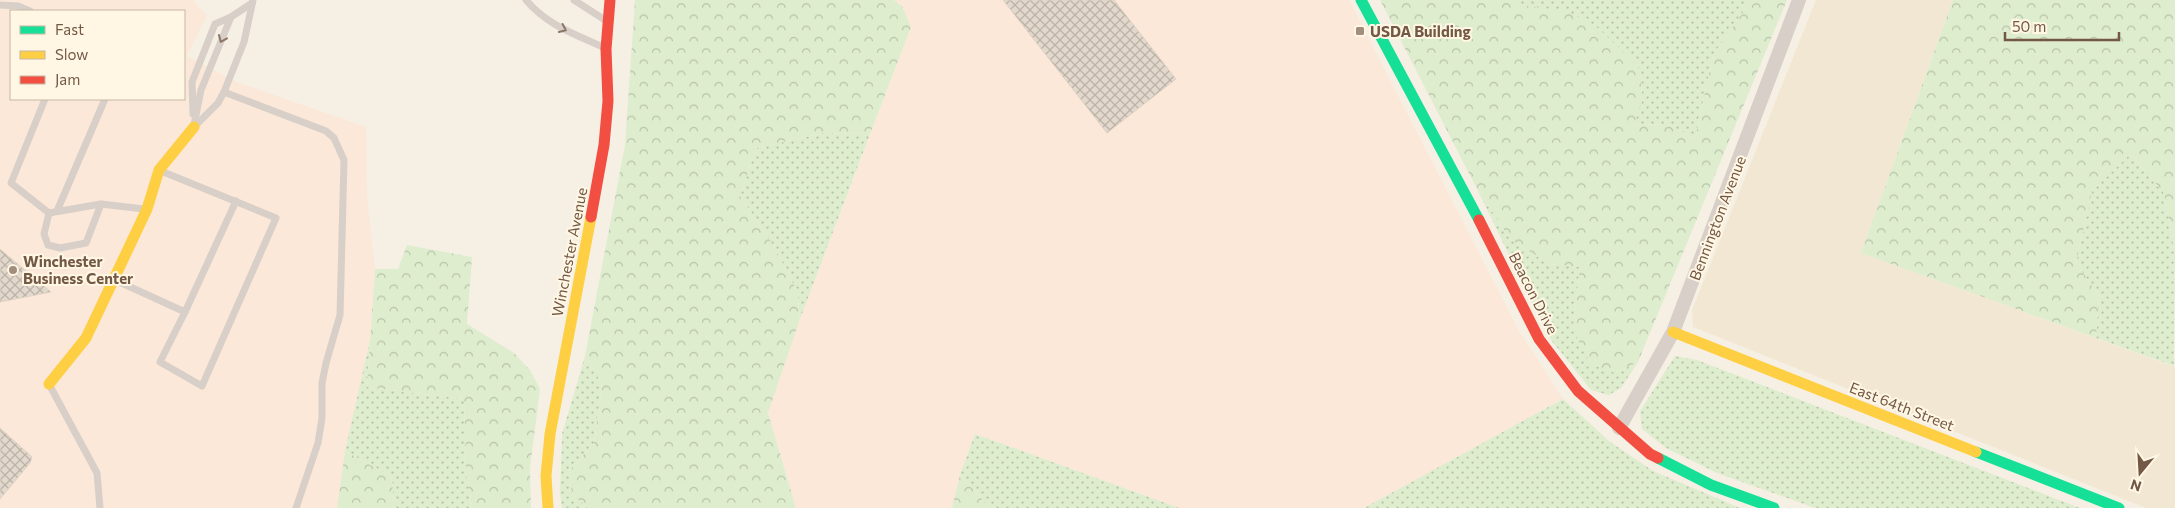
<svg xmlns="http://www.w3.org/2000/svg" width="2175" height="508" font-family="Commissioner,sans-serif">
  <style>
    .residential { fill: #f2e7d3 }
    .commercial { fill: #fbe8d9; fill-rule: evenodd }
    .grass { fill: url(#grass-dots) }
    .forest { fill: url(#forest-crowns) }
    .building { fill: url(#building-cross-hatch); stroke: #dfd3c6 }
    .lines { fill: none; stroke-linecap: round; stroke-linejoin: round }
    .lane { stroke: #d7cfc8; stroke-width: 7 }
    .street { stroke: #d7cfc8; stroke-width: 14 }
    .fast { stroke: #16e098; stroke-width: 11 }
    .slow { stroke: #ffcf43; stroke-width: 11 }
    .jam { stroke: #f24e42; stroke-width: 11 }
    .oneway { stroke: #8c7666 }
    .poi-dot { fill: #a18e7d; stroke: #fff7e4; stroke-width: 2 }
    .labels { text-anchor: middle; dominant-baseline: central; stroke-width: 4; stroke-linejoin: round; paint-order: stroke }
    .poi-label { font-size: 15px; font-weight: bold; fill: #735945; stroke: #fff7e4; text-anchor: start }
    .street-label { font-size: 15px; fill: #735945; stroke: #fff7e4 }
  </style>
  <defs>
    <pattern id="grass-dots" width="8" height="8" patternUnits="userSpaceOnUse" patternTransform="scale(1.25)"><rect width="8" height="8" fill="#deedce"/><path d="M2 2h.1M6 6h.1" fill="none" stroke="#b8c3a9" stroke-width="1.8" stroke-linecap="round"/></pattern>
    <pattern id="forest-crowns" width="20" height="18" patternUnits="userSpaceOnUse" patternTransform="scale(1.25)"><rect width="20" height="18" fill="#deedce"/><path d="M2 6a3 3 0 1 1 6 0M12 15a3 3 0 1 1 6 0" fill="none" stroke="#b8c3a9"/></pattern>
    <pattern id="building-cross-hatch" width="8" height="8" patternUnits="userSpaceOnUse" patternTransform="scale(1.25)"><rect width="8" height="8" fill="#e2d8cc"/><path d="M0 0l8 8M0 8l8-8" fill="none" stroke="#bcb2a7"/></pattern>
  </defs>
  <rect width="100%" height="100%" fill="#f6f0e4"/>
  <!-- residential -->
  <path class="residential" d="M1816,0H1953L1861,253L2175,367V508H2146L1693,327L1692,310Z"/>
  <!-- commercial -->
  <g class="commercial">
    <path d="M0,0H195L194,2L207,15L187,56L237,82L366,127L367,198L375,269L370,340L345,451L337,508H0ZM11,11H184V99H11Z"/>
    <path d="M894,0H1349L1518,329L1563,399L1364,508H1179L975,434L960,475L952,508H796L768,413L800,319L911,27L902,6Z"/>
  </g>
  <!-- grass -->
  <g class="grass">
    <path d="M1518,0H1748L1744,11L1713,55L1695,139L1668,124L1633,125L1643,98L1518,5Z"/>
    <path d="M823,133L870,134L800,319L797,291L772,243L740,196L756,148Z"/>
    <path d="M2130,154L2164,193L2175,256L2174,366L2096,338L2099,296L2076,263L2092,191Z"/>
    <path d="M1475,185L1510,239L1549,264L1580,267L1573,329L1615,373L1638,362L1621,388L1609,395L1591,390L1551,340Z"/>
    <path d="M370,340L367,387L464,399L466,469L471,508H394L392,477L345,451Z"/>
    <path d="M585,356L602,384L594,443L569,471L572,494L588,508H562L560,494L562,434Z"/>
    <path d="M1675,356L1697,360L2080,508H1815L1717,473L1666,448L1642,429L1640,411Z"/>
    <path d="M1563,399L1609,441L1653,471L1740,508H1364Z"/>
    <path d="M975,434L1179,508H990L960,475Z"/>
  </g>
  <!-- forest -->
  <g class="forest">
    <path d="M635,0H894L902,6L911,27L870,134L823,133L756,148L740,196L772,243L797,291L800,319L768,413L796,508H588L572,494L569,471L594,443L602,384L585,356L625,145Z"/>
    <path d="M1380,0H1518V5L1567,11L1598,28L1638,66L1643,98L1634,125L1668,124L1695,139L1713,55L1744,11L1748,0H1787L1638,362L1615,373L1590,364L1573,329L1580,267L1549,264L1510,239L1475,185Z"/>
    <path d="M1953,0H2175V256L2164,193L2130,154L2092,191L2076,263L2099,296L2096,338L1861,253Z"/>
    <path d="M407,245L472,257L467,324L514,353L530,370L540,389L530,468L531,508H471L466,469L464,399L367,387L375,269H398Z"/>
    <path d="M345,451L392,477L394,508H337Z"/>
    <path d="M960,475L990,508H952Z"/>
  </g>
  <!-- building -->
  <g class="building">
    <path d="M1003,0H1114L1176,79L1107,133Z"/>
    <path d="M0,249L51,292L0,302Z"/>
    <path d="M0,428L32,457L30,463L0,499Z"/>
  </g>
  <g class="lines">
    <!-- lane -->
    <g class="lane">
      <path d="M526,0C547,25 574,34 603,47"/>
      <path d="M574,0L605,20"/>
      <path d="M0,5L18,6L30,11"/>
      <path d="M224,92L326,131L334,138L344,160L340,315L326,363L322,383V418L318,443L296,508"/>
      <path d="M45,99L11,183L49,213L101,204L144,209"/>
      <path d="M193,114L192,82L215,24L231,17"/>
      <path d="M194,125L201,90L231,17L252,3"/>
      <path d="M195,126L218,103L224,92L244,42L253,0"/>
      <path d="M57,211L105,99"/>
      <path d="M49,213L44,234L48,245L60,248L86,243L101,204"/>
      <path d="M115,280L185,312L160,362L202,386L276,218L161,171"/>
      <path d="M185,312L236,201"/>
      <path d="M50,386L97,473L100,508"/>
    </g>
    <!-- street -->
    <path class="street" d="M1619,428L1673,332L1799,0"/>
    <!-- fast -->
    <g class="fast">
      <path d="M1361,0L1479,220"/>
      <path d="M1976,452L2119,508"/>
      <path d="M1658,458L1711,485L1774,508"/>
    </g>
    <!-- slow -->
    <g class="slow">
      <path d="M1673,332L1976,452"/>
      <path d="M49,384L86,338L147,209L159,170L194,127"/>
      <path d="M548,508L546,476L550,434L591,217"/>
    </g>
    <!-- jam -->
    <g class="jam">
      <path d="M591,217L604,145L608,101L606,49L610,0"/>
      <path d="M1479,220L1539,339L1578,391L1650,454L1658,458"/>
    </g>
  </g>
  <!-- one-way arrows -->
  <defs><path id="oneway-chevron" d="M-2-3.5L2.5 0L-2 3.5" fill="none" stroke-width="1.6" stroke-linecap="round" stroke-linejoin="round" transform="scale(1.25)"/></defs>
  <g class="oneway">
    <use href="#oneway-chevron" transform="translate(563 29) rotate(25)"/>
    <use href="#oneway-chevron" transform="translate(222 39) rotate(113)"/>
  </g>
  <!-- markers -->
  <g class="poi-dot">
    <rect x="1355" y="26" width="10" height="10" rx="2.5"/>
    <circle cx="13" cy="270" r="5"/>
  </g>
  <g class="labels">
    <!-- poi labels -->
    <g class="poi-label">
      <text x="1370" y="31">USDA Building</text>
      <text x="23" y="261">Winchester<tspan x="23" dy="17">Business Center</tspan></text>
    </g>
    <!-- street labels -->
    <g class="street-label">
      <text transform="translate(1717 218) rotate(-69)">Bennington Avenue</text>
      <text transform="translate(569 252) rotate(-79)">Winchester Avenue</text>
      <text transform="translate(1534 293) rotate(63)">Beacon Drive</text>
      <text transform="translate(1902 406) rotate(21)">East 64th Street</text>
    </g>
  </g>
  <!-- legend -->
  <rect x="10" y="10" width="175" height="90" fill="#fff7e4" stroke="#c7b8a4"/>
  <rect x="20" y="26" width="25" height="8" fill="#16e098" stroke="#c7b8a4"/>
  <text x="55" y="35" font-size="15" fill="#735945">Fast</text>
  <rect x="20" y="51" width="25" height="8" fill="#ffcf43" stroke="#c7b8a4"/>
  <text x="55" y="60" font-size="15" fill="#735945">Slow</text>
  <rect x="20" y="76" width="25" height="8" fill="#f24e42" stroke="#c7b8a4"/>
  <text x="55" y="85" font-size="15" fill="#735945">Jam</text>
  <!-- north arrow -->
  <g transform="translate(2140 473) rotate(198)" stroke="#fff7e4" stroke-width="4" paint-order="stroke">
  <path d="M0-4L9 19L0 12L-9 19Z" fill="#735945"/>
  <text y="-8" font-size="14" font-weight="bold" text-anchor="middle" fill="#735945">N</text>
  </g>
  <!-- scale -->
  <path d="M2005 32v8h114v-8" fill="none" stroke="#735945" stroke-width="2.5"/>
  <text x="2012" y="32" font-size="15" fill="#735945" stroke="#fff7e4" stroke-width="4" paint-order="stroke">50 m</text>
</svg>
